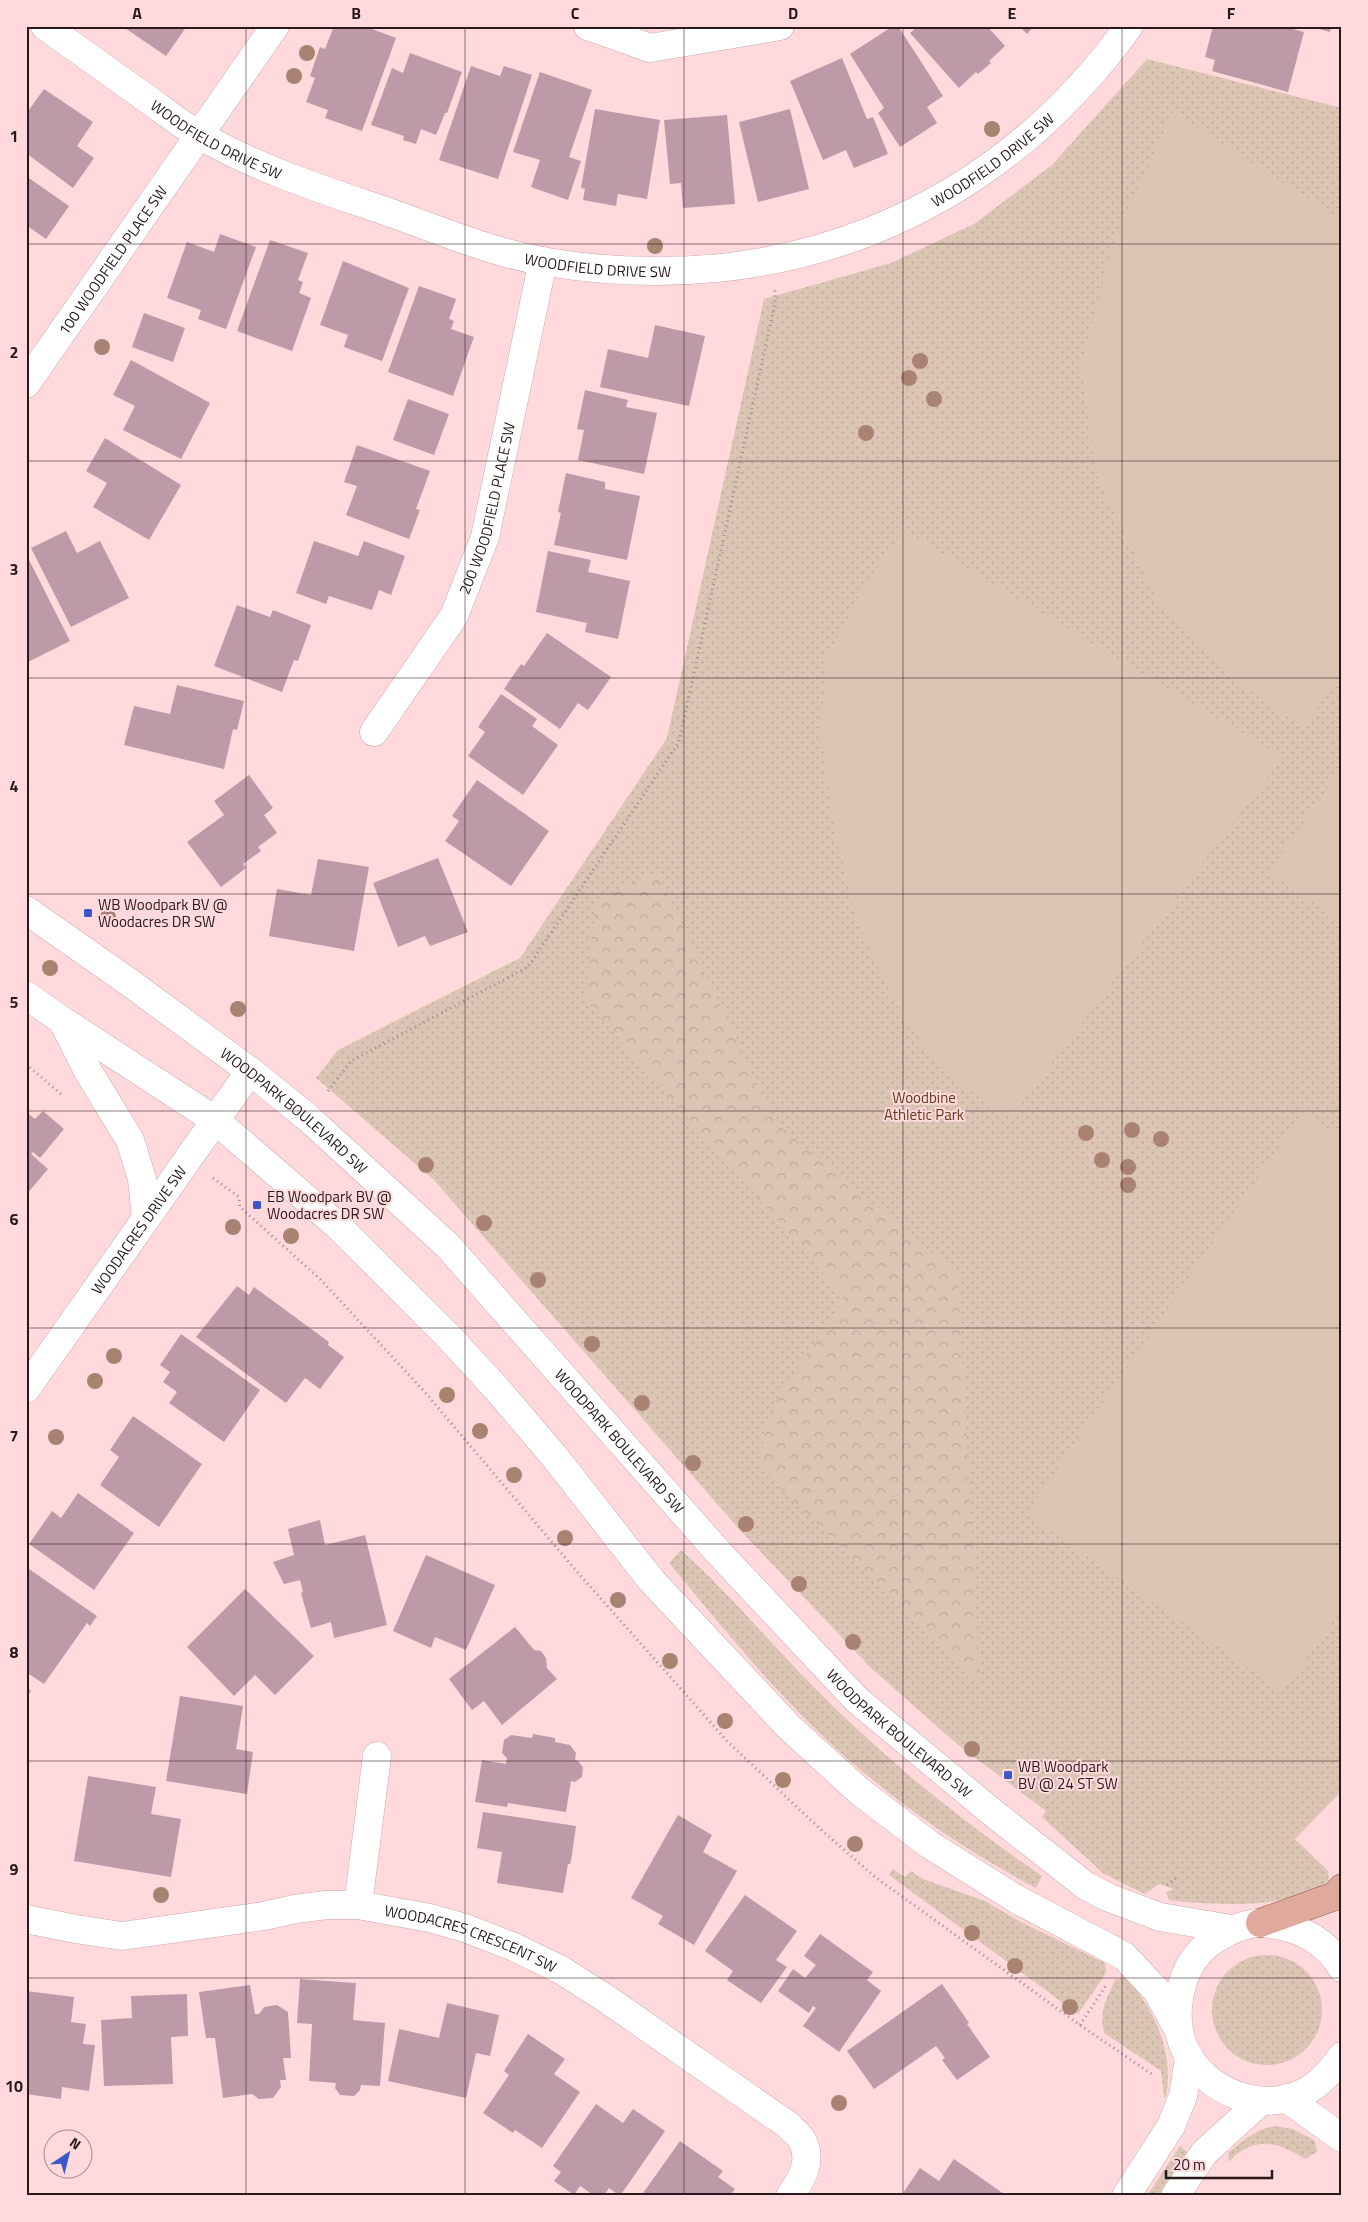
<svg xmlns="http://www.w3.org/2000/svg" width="1368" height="2222" font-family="'Titillium Web',sans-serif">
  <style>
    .grass { fill: url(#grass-dots) }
    .forest { fill: url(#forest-crowns) }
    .pitch { fill: #ddc5b5 }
    .building { fill: #be9aa8 }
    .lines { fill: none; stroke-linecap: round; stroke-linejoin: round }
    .minor-casing { stroke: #cda9ab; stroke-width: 29 }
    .major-casing { stroke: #915244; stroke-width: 29 }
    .path { stroke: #a28688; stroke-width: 3; stroke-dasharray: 1 4; stroke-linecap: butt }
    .minor { stroke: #fff; stroke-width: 28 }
    .major { stroke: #dfa99c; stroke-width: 28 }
    .tree { fill: #aa8271 }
    .grid { fill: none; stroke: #281a1b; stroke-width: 1; stroke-opacity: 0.55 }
    .poi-dot { fill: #3b57c9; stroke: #ffd9db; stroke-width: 2 }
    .labels { text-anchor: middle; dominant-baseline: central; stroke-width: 4; stroke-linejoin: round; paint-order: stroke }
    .street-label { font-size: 15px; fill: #281a1b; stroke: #ffd9db }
    .poi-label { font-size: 15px; fill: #281a1b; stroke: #ffd9db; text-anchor: start }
    .park-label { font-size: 15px; fill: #653a1a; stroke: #ffd9db }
    .neatline { fill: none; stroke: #281a1b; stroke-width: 2 }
    .grid-label { font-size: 16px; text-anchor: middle; font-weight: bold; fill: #281a1b }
  </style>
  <defs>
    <pattern id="grass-dots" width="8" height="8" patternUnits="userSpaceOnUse" patternTransform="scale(1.25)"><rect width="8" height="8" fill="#ddc5b5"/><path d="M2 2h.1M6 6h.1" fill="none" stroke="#bea99b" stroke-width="1.8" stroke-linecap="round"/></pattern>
    <pattern id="forest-crowns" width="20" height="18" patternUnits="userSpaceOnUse" patternTransform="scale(1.25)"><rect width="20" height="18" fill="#ddc5b5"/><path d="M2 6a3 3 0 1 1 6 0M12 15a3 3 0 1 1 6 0" fill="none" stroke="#bea99b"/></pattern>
  </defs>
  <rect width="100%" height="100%" fill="#ffd9db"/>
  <!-- grass -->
  <g class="grass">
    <path d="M1147,59L1342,108V1791L1295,1839L1328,1871L1329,1881C1320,1886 1310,1892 1301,1895C1266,1907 1206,1905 1169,1900L1166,1892L1174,1889L1159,1884L1145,1894L1104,1874L1042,1817L1046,1811L957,1744L871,1668L739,1529L433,1179L316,1078L338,1050L520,958L667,738L764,299L891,263L974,224L1052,165Z"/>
    <path d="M681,1550C728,1592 767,1640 811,1684C881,1756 960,1820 1042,1876L1036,1888C943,1839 854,1773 783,1696C743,1653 706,1608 669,1563Z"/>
    <path d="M893,1869L905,1877L911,1871L923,1879L985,1901L1019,1921L1105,1963L1106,1973L1078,2014L889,1875Z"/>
    <circle cx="1267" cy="2010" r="55"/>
    <path d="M1126,1977C1155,2011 1174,2051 1166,2097H1164L1161,2071L1104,2033C1099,2010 1106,2001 1115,1980Z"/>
    <path d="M1275,2126L1293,2129L1315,2141L1317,2152L1305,2159C1279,2142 1252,2135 1229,2162L1228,2153C1243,2141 1256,2129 1275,2126Z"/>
    <path d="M1180,2146L1187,2152L1160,2196H1147Z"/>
  </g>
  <!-- forest -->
  <path class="forest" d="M657,871L775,1122L958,1274L980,1684L758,1465L770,1410L844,1297L586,1001L595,903Z"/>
  <!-- pitch -->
  <g class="pitch">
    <path d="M1173,112L1342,220V672L1303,728L1231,677L1157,601L1097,476L1081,366L1113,243Z"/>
    <path d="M903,530L1283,757L1010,1118L941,1070L895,1003L856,918L835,830L820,731L827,658L864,586Z"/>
    <path d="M1342,767V922L1269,872Z"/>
    <path d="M1303,1112L1342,1138V1607L1283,1692L1026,1514Z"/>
  </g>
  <!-- building -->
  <g class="building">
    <path d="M122,26H187L166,56Z"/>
    <path d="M334,26H364L396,38L362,131L325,118L328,110L306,102L315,78L310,76L320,47L325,49Z"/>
    <path d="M893,26H898L943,96L927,107L937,123L900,147L878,113L884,108L850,54Z"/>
    <path d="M918,26H987L1005,46L989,61L991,63L978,74L976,72L959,88L910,33Z"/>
    <path d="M1019,26H1034L1027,34Z"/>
    <path d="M1213,26H1282L1304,32L1288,92L1212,71L1215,60L1205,57Z"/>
    <path d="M1309,26H1331L1330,32Z"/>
    <path d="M410,53L462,72L447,113H445L436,135L421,129L416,144L403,140L404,136L371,125L392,68L403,73Z"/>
    <path d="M842,58L867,119L873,117L888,154L854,168L846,150L823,160L790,81Z"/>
    <path d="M471,66L500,76L504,66L532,75L498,179L439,160Z"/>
    <path d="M540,72L592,90L569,157L581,161L568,200L531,187L540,160L513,152Z"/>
    <path d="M44,89L93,122L77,146L94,158L73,188L26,153V114Z"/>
    <path d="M595,109L660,120L647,199L618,194L616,206L583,200L585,189L581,188Z"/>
    <path d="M790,109L809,189L758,202L739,122Z"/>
    <path d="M727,115L735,204L683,208L681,183L670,184L664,120Z"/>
    <path d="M26,176L69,206L46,239L26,225Z"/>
    <path d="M220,234L256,247L226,329L198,319L201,310L167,298L187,242L214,252Z"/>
    <path d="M270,240L308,253L298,280L303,282L299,293L311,298L292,351L237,331Z"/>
    <path d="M343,261L409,288L382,361L344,347L348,335L320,325Z"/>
    <path d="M419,286L456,299L449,319L454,321L451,329L474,337L453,396L388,372Z"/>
    <path d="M144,313L185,328L173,362L132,347Z"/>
    <path d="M655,325L705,336L689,406L600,387L608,349L648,358Z"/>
    <path d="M131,360L210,403L181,459L123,430L135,406L113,395Z"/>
    <path d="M585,390L628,400L626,407L657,413L644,474L578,460L584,430L577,429Z"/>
    <path d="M408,399L449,414L434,455L393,440Z"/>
    <path d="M105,438L181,485L149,540L93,507L107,483L86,471Z"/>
    <path d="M357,445L430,471L416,509L420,510L409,539L346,515L357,486L344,482Z"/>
    <path d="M566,473L605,482V489L640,496L627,560L554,545L561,513L558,512Z"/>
    <path d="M66,531L77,553L100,541L129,598L71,627L31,548Z"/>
    <path d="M314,541L358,556L364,541L405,556L391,595L379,590L372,610L329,596L326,604L296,593Z"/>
    <path d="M548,551L591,560L588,572L630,581L618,639L585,632L587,623L536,612Z"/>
    <path d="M26,554L70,641L26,663Z"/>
    <path d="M237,605L270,617L273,610L311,625L298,661L294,660L282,692L214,666Z"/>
    <path d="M547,633L611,677L588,710L578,703L560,729L504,689L521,664L524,666Z"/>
    <path d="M177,685L244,701L237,730L233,729L224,769L124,745L134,706L170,714Z"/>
    <path d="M501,694L537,719L532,726L558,745L523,795L468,756L485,732L478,727Z"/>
    <path d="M249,775L273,808L264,815L277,833L258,847L261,851L243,864L246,868L221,887L187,842L224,815L214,801Z"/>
    <path d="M477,780L549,831L511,886L445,841L459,821L452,816Z"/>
    <path d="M438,858L468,932L430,946L425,936L398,947L373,883Z"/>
    <path d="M318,859L369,867L354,951L269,936L277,889L311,895Z"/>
    <path d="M43,1111L64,1129L40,1158L33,1152L31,1154L48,1169L26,1195V1112L35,1119Z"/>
    <path d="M237,1286L249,1295L254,1287L329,1342L328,1345L344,1357L320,1389L305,1378L286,1403L196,1337Z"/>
    <path d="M181,1334L260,1390L224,1442L169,1403L177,1392L163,1382L170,1372L160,1365Z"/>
    <path d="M133,1416L202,1464L159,1527L100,1485L119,1457L110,1450Z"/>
    <path d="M78,1493L134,1533L94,1590L29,1544L52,1511L61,1518Z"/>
    <path d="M320,1520L325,1545L365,1535L387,1625L334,1638L331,1622L311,1628L301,1593L303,1592L300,1580L284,1584L273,1562L294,1555L288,1529Z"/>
    <path d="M426,1555L495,1585L466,1650L435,1637L431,1648L393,1631Z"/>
    <path d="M26,1567L97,1616L90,1626L87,1623L44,1684L26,1672Z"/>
    <path d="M245,1589L314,1656L275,1695L255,1675L234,1696L187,1647Z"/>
    <path d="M515,1627L534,1650L541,1651L546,1658L547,1668L557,1679L502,1725L484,1701L472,1710L449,1679Z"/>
    <path d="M26,1687L31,1691L26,1698Z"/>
    <path d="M180,1696L243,1706L236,1749L253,1752L247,1794L166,1781Z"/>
    <path d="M533,1734L555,1738V1742L570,1745L576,1753L575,1760L578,1761L583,1767L582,1777L575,1782L571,1781L566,1812L508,1803L507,1807L475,1802L482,1760L506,1764L507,1758L502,1753L504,1740L511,1735L532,1738Z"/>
    <path d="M88,1776L156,1787L151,1814L181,1819L171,1877L74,1861Z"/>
    <path d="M483,1812L576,1826L571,1861L570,1864H568L563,1893L497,1883L502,1852L477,1848Z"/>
    <path d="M678,1815L712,1835L703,1852L737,1871L694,1945L658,1924L663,1916L631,1898Z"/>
    <path d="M745,1895L797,1931L776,1960L787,1967L761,2003L727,1980L733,1971L705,1951Z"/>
    <path d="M820,1934L873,1972L867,1980L881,1991L839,2052L803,2026L816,2008L813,2006L809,2013L778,1991L793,1969L805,1978L816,1965L804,1956Z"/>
    <path d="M300,1979L356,1983L353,2020L385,2023L380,2086L361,2085L360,2090L354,2096L340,2095L335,2088L336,2083L309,2081L312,2024L297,2023Z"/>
    <path d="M942,1984L969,2023L967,2024L990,2057L957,2080L942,2060L945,2058L936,2046L874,2089L847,2051Z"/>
    <path d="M250,1985L255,2014H259L264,2007L277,2005L288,2012L291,2058H283L286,2080H280L281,2087L273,2098L259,2099L252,2094L223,2098L215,2038H206L199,1992Z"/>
    <path d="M26,1991L74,1997L71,2022L86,2024L83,2044L95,2045L89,2091L62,2087L61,2099L26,2094V2054L29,2035L26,2034Z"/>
    <path d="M187,1994L188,2036L171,2037L173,2084L104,2086L101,2020L132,2018L131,1996Z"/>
    <path d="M447,2003L499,2015L490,2056L476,2053L466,2098L388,2081L399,2029L439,2038Z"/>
    <path d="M528,2034L565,2059L554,2074L580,2092L542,2148L515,2130L513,2133L483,2113L509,2075L504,2071Z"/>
    <path d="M596,2104L623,2123L633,2109L665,2131L620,2196L609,2188L604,2196H595L580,2186L574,2195L554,2181L561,2172L553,2166Z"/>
    <path d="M680,2141L723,2171L718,2177L735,2189L730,2196H641Z"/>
    <path d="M954,2159L1004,2194L1003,2196H901L920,2168L939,2181Z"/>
  </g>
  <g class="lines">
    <!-- minor casing -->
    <g class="minor-casing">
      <g id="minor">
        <path id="s1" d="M45,26C80,51 115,76 150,101C167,113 183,126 201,136C260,170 324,190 388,212C440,230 492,253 547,262C778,300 991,218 1129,26"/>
        <path d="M588,26L650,48L780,26"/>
        <path id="s2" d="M26,384L275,26"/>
        <path id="s3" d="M374,732L454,616L485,537L543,261"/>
        <path id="s4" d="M26,910L126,980L250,1071L307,1117L447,1245L719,1553L857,1700L993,1813L1086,1886L1107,1897L1160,1917L1231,1929"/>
        <path d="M26,995L63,1021L215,1120L338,1226L449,1337L496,1388L554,1456L651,1580L789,1727L859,1791L930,1845L1016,1899L1124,1956L1157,1991L1178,2029"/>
        <path d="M63,1022L89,1073L130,1140L142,1179L146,1218"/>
        <path id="s5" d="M26,1389L250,1071"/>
        <path d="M358,1905L377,1756"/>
        <path id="s6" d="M26,1919L76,1929L122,1936L264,1916L295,1909L326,1905H358L430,1918L465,1928L514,1947L561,1970L605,1998L788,2125C792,2130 799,2134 802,2140C813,2161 802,2179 790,2196"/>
        <path d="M1342,1968C1325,1938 1296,1926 1263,1923C1246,1922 1228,1931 1214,1940C1199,1950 1188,1965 1183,1982C1175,2006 1175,2036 1190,2058C1214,2097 1270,2114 1310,2089C1324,2080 1333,2069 1342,2056"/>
        <path d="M1286,2098L1342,2138"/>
        <path d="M1126,2196L1171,2126L1183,2096L1189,2058"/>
        <path d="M1175,2196L1204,2153L1261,2101"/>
      </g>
    </g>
    <!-- major casing -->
    <g class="major-casing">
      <path id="major" d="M1260,1923L1335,1896L1342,1888"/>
    </g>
    <!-- path -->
    <g class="path">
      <path d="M26,1064L62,1095"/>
      <path d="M328,1091L351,1061L528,967L679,742L775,303V290"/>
      <path d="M213,1178L239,1197L240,1207L320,1279L423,1390L573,1567L727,1741L818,1827L875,1877L1080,2025L1153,2075"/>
      <path d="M1167,1885L1177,1877"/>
      <path d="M1080,2025L1107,1984"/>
    </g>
    <!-- minor -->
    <use href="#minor" class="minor"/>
    <!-- major -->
    <use href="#major" class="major"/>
  </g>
  <!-- trees -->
  <g class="tree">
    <circle cx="307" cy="53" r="8"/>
    <circle cx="294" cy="76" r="8"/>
    <circle cx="992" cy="129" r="8"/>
    <circle cx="655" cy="246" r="8"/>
    <circle cx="102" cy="347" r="8"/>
    <circle cx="920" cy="361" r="8"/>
    <circle cx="909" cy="378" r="8"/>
    <circle cx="934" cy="399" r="8"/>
    <circle cx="866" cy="433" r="8"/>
    <circle cx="108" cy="917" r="8"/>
    <circle cx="50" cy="968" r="8"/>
    <circle cx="238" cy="1009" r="8"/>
    <circle cx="1132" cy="1130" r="8"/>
    <circle cx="1086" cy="1133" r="8"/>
    <circle cx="1161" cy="1139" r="8"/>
    <circle cx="1102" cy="1160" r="8"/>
    <circle cx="426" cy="1165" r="8"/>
    <circle cx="1128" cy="1167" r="8"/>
    <circle cx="1128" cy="1185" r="8"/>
    <circle cx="484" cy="1223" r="8"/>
    <circle cx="233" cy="1227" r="8"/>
    <circle cx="291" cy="1236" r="8"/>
    <circle cx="538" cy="1280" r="8"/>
    <circle cx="592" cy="1344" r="8"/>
    <circle cx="114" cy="1356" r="8"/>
    <circle cx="95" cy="1381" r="8"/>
    <circle cx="447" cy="1395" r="8"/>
    <circle cx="642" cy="1403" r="8"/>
    <circle cx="480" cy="1431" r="8"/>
    <circle cx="56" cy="1437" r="8"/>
    <circle cx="693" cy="1463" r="8"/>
    <circle cx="514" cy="1475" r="8"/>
    <circle cx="746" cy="1524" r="8"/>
    <circle cx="565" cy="1538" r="8"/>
    <circle cx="799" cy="1584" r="8"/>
    <circle cx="618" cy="1600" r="8"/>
    <circle cx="853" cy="1642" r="8"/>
    <circle cx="670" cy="1661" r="8"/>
    <circle cx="725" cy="1721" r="8"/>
    <circle cx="972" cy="1749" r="8"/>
    <circle cx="783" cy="1780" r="8"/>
    <circle cx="855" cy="1844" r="8"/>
    <circle cx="161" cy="1895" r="8"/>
    <circle cx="972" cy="1933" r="8"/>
    <circle cx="1015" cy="1966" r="8"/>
    <circle cx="1070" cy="2007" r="8"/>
    <circle cx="839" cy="2103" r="8"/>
  </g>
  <!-- grid -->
  <path class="grid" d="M246,26V2196M465,26V2196M684,26V2196M903,26V2196M1122,26V2196M26,244H1342M26,461H1342M26,678H1342M26,894H1342M26,1111H1342M26,1328H1342M26,1544H1342M26,1761H1342M26,1978H1342"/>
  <!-- markers -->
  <g class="poi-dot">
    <rect x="83" y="908" width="10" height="10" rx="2.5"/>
    <rect x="252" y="1200" width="10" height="10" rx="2.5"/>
    <rect x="1003" y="1770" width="10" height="10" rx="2.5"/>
  </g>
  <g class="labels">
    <!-- street labels -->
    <g class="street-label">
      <text stroke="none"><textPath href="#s1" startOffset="206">WOODFIELD DRIVE SW</textPath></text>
      <text stroke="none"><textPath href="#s1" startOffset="1031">WOODFIELD DRIVE SW</textPath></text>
      <text stroke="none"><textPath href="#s2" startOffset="151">100 WOODFIELD PLACE SW</textPath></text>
      <text stroke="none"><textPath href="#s1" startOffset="611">WOODFIELD DRIVE SW</textPath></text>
      <text stroke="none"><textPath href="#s3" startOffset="254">200 WOODFIELD PLACE SW</textPath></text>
      <text stroke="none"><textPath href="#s4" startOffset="335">WOODPARK BOULEVARD SW</textPath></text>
      <text stroke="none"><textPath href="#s5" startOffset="195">WOODACRES DRIVE SW</textPath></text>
      <text stroke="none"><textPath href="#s4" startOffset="800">WOODPARK BOULEVARD SW</textPath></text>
      <text stroke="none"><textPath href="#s4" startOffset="1205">WOODPARK BOULEVARD SW</textPath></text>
      <text stroke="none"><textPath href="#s6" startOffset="454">WOODACRES CRESCENT SW</textPath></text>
    </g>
    <!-- poi labels -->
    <g class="poi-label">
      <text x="98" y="904">WB Woodpark BV @<tspan x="98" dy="17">Woodacres DR SW</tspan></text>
      <text x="267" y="1196">EB Woodpark BV @<tspan x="267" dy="17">Woodacres DR SW</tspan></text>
      <text x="1018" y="1766">WB Woodpark<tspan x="1018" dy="17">BV @ 24 ST SW</tspan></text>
    </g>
    <!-- park labels -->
    <g class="park-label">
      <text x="924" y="1097">Woodbine<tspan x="924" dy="17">Athletic Park</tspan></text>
    </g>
  </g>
  <!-- border -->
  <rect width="1368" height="2222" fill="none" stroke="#ffd9db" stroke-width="55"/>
  <!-- north arrow -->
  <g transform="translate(68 2154) rotate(35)"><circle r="24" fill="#ffd9db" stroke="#a98d8e"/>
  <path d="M0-4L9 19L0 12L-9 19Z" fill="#3b57c9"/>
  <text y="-8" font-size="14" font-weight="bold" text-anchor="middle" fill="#281a1b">N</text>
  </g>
  <!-- scale -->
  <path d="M1166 2170v8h106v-8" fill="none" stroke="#281a1b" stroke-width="2.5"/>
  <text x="1173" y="2170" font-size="15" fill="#281a1b" stroke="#ffd9db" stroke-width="4" paint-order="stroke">20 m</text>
  <rect x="28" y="28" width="1312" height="2166" class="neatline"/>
  <g class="grid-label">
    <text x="137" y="19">A</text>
    <text x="356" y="19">B</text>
    <text x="575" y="19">C</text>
    <text x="793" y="19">D</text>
    <text x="1012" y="19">E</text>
    <text x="1231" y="19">F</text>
    <text x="14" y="142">1</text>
    <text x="14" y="358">2</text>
    <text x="14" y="575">3</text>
    <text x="14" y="792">4</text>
    <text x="14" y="1008">5</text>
    <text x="14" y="1225">6</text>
    <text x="14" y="1442">7</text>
    <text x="14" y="1658">8</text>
    <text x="14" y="1875">9</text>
    <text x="14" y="2092">10</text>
  </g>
</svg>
